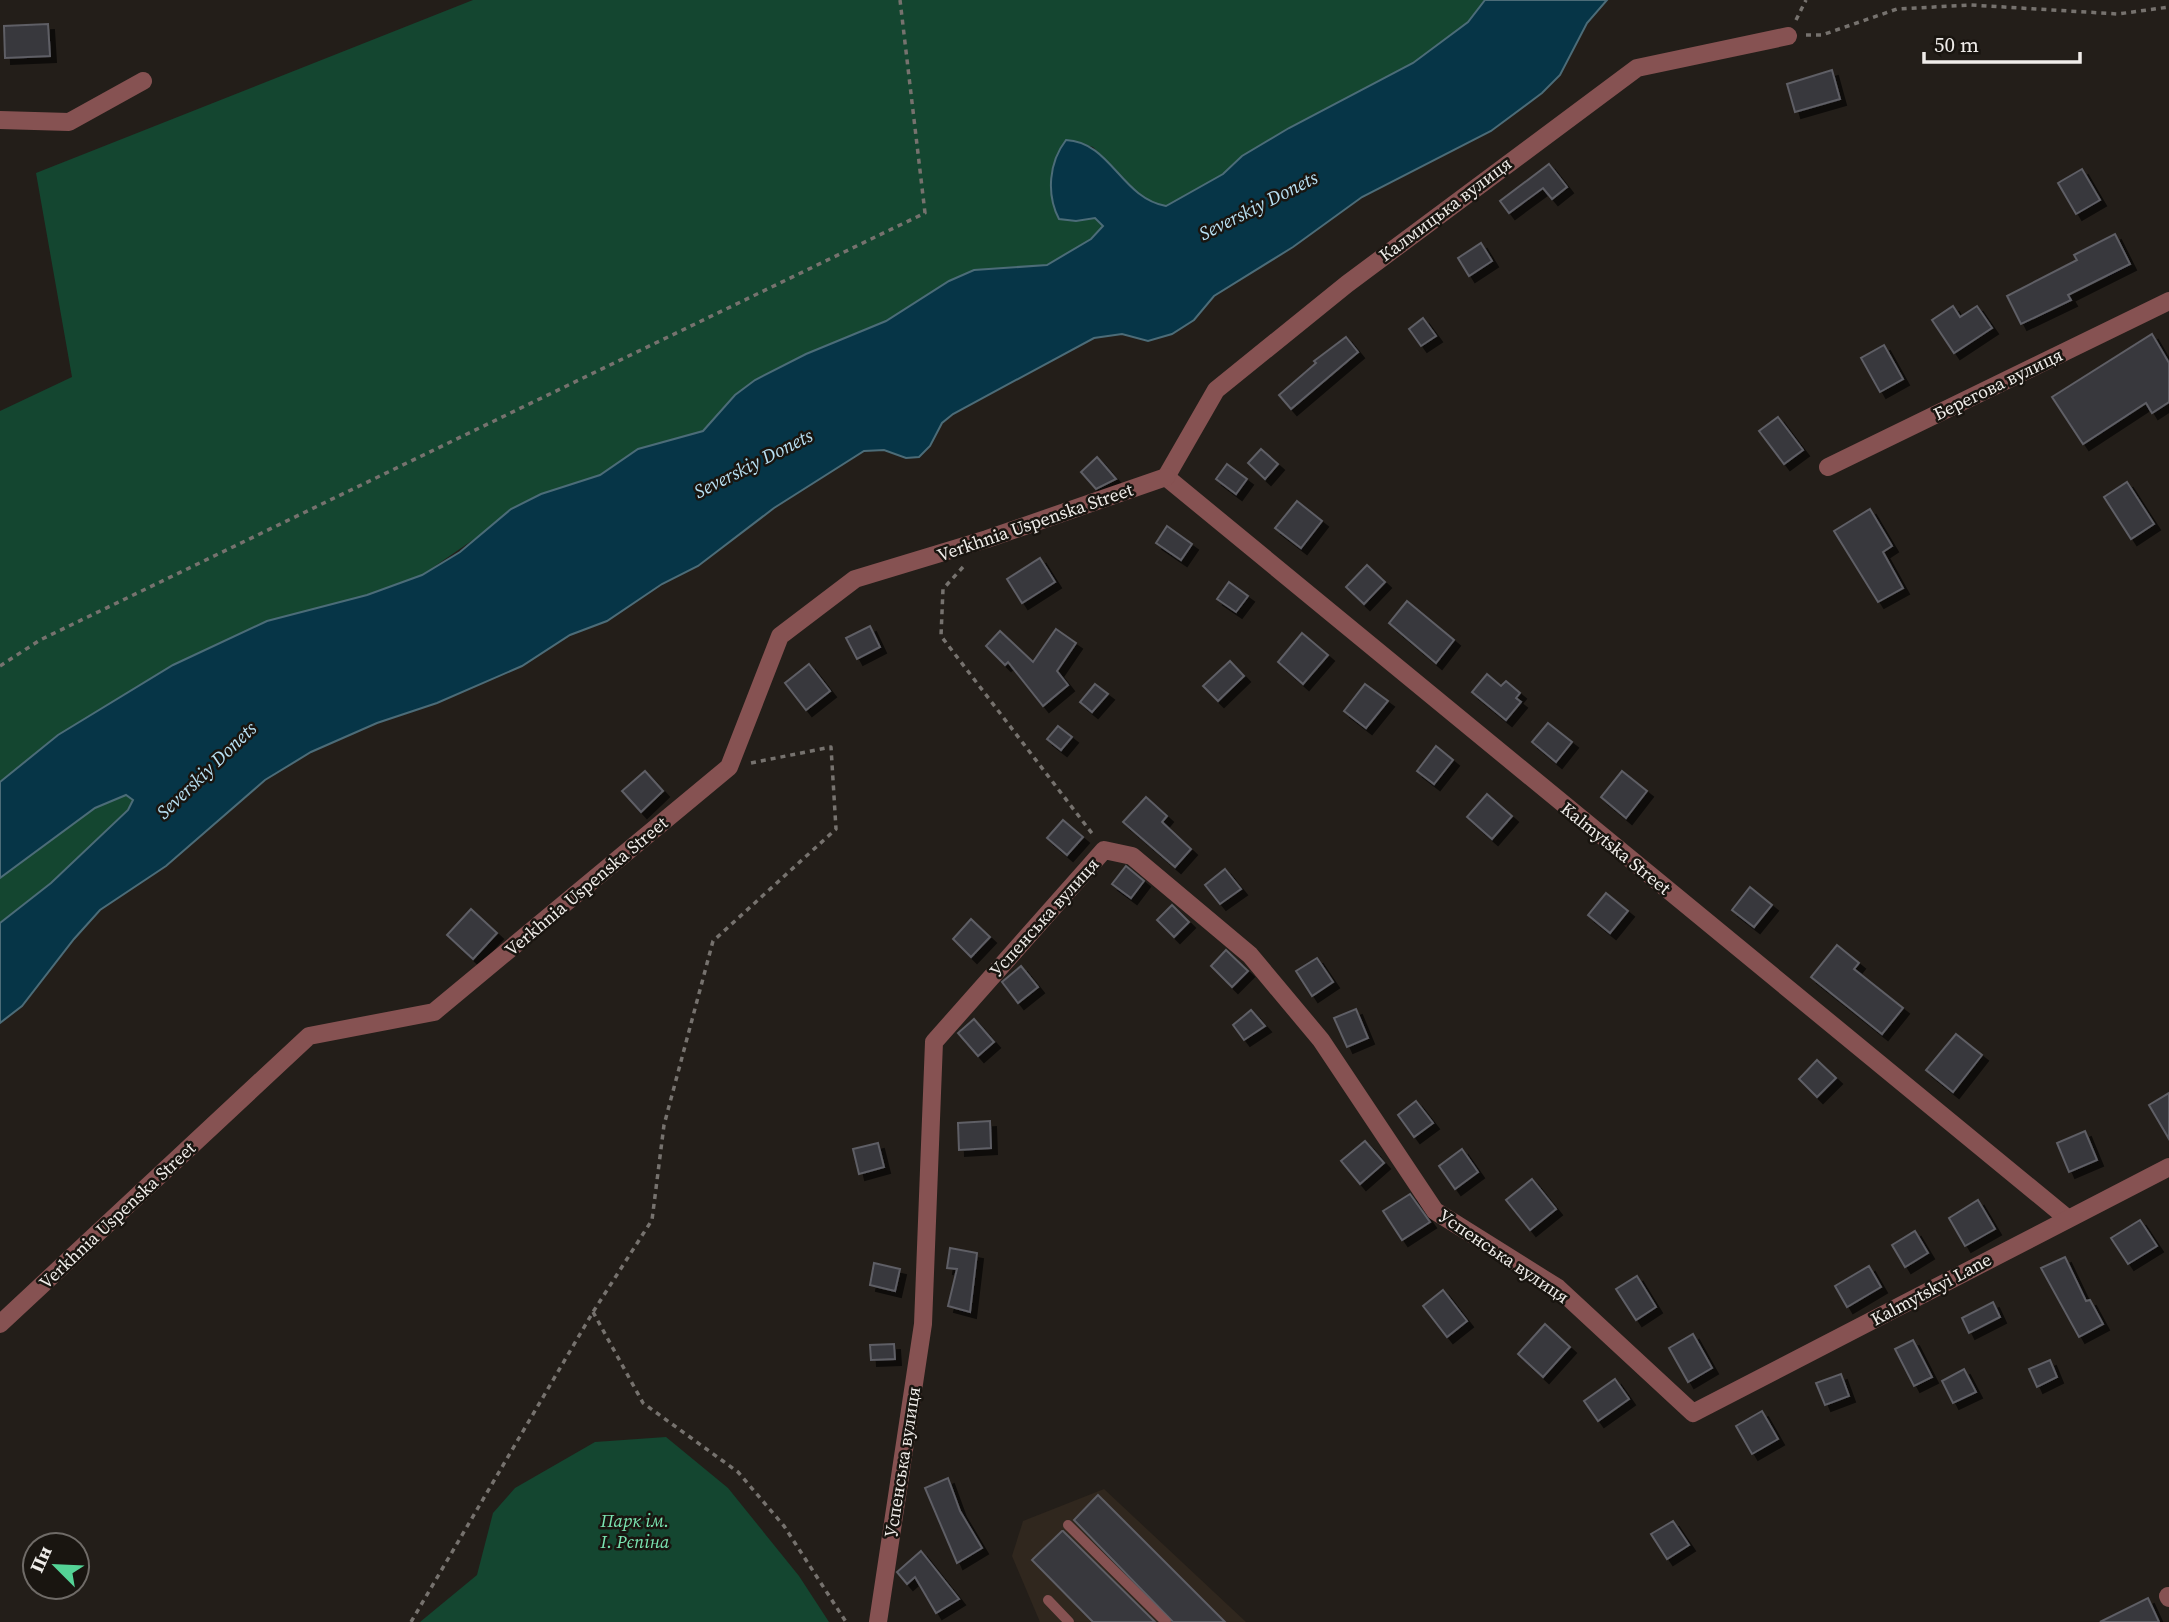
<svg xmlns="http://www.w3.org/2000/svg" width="2169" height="1622" font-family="'Source Serif 4',serif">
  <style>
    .built { fill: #30271e }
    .green { fill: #144630 }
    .water { fill: #063547; stroke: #4c6c78; stroke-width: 2 }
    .building { fill: #37373d; stroke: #5e5e65; stroke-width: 2; filter: url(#shadow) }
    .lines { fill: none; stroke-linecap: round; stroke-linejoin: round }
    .path { stroke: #76726e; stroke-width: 3.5; stroke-dasharray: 5 5; stroke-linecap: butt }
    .service { stroke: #865252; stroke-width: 10 }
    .minor { stroke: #865252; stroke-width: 18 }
    .labels { text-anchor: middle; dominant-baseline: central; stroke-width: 5; stroke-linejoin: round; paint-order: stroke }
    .street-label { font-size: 18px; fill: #efece9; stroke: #191510 }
    .park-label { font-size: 18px; font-style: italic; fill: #7be5b2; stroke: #191510 }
    .water-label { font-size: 19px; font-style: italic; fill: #b8e0f3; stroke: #191510 }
  </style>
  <defs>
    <filter id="shadow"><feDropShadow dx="6" dy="6" stdDeviation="0" flood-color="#0009"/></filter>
  </defs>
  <rect width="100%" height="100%" fill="#231e19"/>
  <!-- built -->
  <path class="built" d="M1104,1489L1246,1622H1040L1012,1556L1023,1521Z"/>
  <!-- green -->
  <g class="green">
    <path d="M473,0H1485L1468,22L1413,63L1289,128L1242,156L1223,174L1166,206L1148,203L1093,147L1066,140C1043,171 1062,190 1076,221L1095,218L1103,226L1092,239L1047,265L1001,270L949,281L886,321L806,354L755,380L703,431L638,449L600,475L574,484L483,533L422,575L367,595L267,621L173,665L58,735L0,782V411L72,377L36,173Z"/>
    <path d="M126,795L133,800L128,809L51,883L0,923V878L95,808Z"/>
    <path d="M666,1437L728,1488L799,1576L829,1622H420L477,1575L493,1513L515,1488L595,1442Z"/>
  </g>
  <!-- water -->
  <path class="water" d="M1485,0H1607L1587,23L1560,75L1542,93L1491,131L1362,197L1293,247L1214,296L1194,320L1172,334L1148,341L1122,334L1094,338L953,414L942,423L930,446L919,457L906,458L884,450L864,451L774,508L698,566L662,584L607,621L570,635L522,666L437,703L377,723L311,752L265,780L166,866L100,910L74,939L22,1006L0,1023V923L51,883L128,810L133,800L126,795L95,808L0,878V782L58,735L173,665L267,621L367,595L422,575L460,552L511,509L541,494L600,475L638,449L703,431L735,395L755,380L806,354L886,321L949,281L974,270L1047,265L1091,239L1103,226L1095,218L1076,221L1059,219C1046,194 1049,162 1066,140C1111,142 1121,198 1166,206L1223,174L1242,156L1289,128L1413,63L1468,22Z"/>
  <!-- building -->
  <g class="building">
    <path d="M48,24L50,56L5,58L4,26Z"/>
    <path d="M1832,70L1840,99L1795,112L1787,84Z"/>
    <path d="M1549,164L1567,187L1552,199L1543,188L1509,213L1500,201Z"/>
    <path d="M2082,169L2100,200L2076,214L2058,183Z"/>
    <path d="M2115,234L2130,264L2068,295L2071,300L2021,324L2007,296L2077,260L2074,255Z"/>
    <path d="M1481,243L1492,261L1469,276L1458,258Z"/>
    <path d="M1953,306L1960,317L1977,306L1992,328L1954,353L1932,320Z"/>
    <path d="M1423,318L1436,336L1421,346L1409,329Z"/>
    <path d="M2152,334L2169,363V402L2152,413L2146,403L2083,444L2052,397Z"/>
    <path d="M1346,337L1358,352L1291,409L1279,395L1316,363L1314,361Z"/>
    <path d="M1884,345L1903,379L1880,392L1861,358Z"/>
    <path d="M1778,417L1803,450L1784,464L1759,431Z"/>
    <path d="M1261,449L1278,464L1265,479L1248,463Z"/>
    <path d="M1097,457L1116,479L1096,489L1081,472Z"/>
    <path d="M1227,464L1247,479L1236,494L1216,479Z"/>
    <path d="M2127,482L2154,524L2131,539L2104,497Z"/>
    <path d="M1297,501L1322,521L1301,548L1275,528Z"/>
    <path d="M1870,509L1892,546L1883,552L1903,588L1878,602L1834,531Z"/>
    <path d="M1167,526L1192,544L1181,560L1156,543Z"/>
    <path d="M1040,558L1055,582L1022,603L1007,579Z"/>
    <path d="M1367,565L1385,582L1364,604L1346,587Z"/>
    <path d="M1229,582L1248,596L1236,612L1217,599Z"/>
    <path d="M1407,601L1454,640L1436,663L1389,623Z"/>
    <path d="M870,626L880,647L857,659L846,638Z"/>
    <path d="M1056,629L1076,643L1057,671L1068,685L1043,706L1008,662L1005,665L986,646L1000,631L1033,662Z"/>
    <path d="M1302,633L1328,655L1303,684L1278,662Z"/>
    <path d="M1230,661L1244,676L1218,701L1203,686Z"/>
    <path d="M809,664L830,691L806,710L785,683Z"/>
    <path d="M1487,674L1501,686L1506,681L1520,693L1516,698L1521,702L1506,720L1472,692Z"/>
    <path d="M1095,684L1108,694L1092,712L1080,702Z"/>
    <path d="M1365,684L1388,701L1366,728L1344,711Z"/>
    <path d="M1548,723L1572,742L1556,762L1532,742Z"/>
    <path d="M1058,726L1072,737L1061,750L1047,739Z"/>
    <path d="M1436,746L1453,760L1434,784L1417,771Z"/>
    <path d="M645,771L663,791L641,812L622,791Z"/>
    <path d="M1622,771L1647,791L1626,818L1601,797Z"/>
    <path d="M1487,794L1512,816L1492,839L1467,817Z"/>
    <path d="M1146,797L1167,816L1162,822L1191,849L1175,867L1123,822Z"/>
    <path d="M1063,820L1083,837L1067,855L1047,838Z"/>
    <path d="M1126,866L1144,881L1131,898L1112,884Z"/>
    <path d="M1225,869L1241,889L1220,904L1205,885Z"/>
    <path d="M1750,887L1772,905L1754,927L1732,910Z"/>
    <path d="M1606,893L1628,911L1610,933L1588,915Z"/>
    <path d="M1172,905L1189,922L1174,937L1157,920Z"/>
    <path d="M471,909L497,933L473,959L447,935Z"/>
    <path d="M971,919L990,937L971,957L953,939Z"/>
    <path d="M1837,945L1859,963L1854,969L1903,1008L1882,1034L1811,977Z"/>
    <path d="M1226,950L1248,971L1232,987L1211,966Z"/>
    <path d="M1317,958L1333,982L1312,996L1296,971Z"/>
    <path d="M1021,966L1038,987L1018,1003L1002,982Z"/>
    <path d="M1356,1009L1368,1038L1347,1047L1334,1018Z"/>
    <path d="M1251,1010L1265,1026L1244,1040L1233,1025Z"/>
    <path d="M974,1019L994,1042L978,1056L958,1033Z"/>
    <path d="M1956,1034L1982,1055L1953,1092L1926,1070Z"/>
    <path d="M1817,1060L1836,1078L1817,1097L1799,1079Z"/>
    <path d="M2169,1093V1139L2149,1105Z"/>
    <path d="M1416,1101L1433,1123L1414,1137L1398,1115Z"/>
    <path d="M990,1121L991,1148L959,1150L958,1123Z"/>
    <path d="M2085,1131L2097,1160L2069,1172L2057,1143Z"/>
    <path d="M1365,1141L1384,1163L1360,1184L1341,1161Z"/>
    <path d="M878,1143L884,1167L859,1174L853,1149Z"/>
    <path d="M1462,1149L1478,1172L1455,1189L1439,1166Z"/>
    <path d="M1532,1179L1556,1209L1530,1230L1506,1200Z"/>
    <path d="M1410,1194L1430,1222L1402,1240L1383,1211Z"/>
    <path d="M1978,1200L1995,1229L1965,1246L1949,1218Z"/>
    <path d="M2140,1220L2157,1246L2128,1264L2111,1238Z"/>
    <path d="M1915,1231L1928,1253L1905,1267L1892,1245Z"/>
    <path d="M950,1248L977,1253L970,1312L948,1306L957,1269L947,1268Z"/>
    <path d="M2065,1257L2086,1301L2090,1300L2103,1324L2079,1337L2041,1268Z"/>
    <path d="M874,1263L900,1269L895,1291L870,1285Z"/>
    <path d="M1869,1266L1881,1287L1847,1307L1835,1286Z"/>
    <path d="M1637,1276L1656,1307L1636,1320L1616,1289Z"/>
    <path d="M1443,1290L1467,1321L1447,1337L1423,1306Z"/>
    <path d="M1993,1302L2000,1317L1969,1333L1962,1318Z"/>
    <path d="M1545,1324L1570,1347L1543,1377L1518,1354Z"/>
    <path d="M1693,1334L1712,1368L1688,1382L1669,1348Z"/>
    <path d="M1913,1340L1932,1377L1914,1386L1895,1349Z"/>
    <path d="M894,1344L895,1359L871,1360L870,1345Z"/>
    <path d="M2050,1360L2057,1377L2037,1387L2029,1369Z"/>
    <path d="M1964,1369L1976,1392L1953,1403L1942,1381Z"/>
    <path d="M1841,1374L1849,1396L1825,1405L1816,1383Z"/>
    <path d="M1615,1379L1629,1399L1598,1421L1584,1401Z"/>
    <path d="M1762,1411L1778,1439L1752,1454L1736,1426Z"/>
    <path d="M948,1478L960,1511L982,1548L957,1563L925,1488Z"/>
    <path d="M1098,1495L1225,1622H1173L1074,1520Z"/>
    <path d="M1673,1521L1689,1545L1667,1559L1651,1534Z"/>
    <path d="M1062,1531H1063L1155,1622H1093L1032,1560Z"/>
    <path d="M921,1551L959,1599L936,1613L915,1577L907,1584L897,1572Z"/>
    <path d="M2148,1598L2159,1622H2100Z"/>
  </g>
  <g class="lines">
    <!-- path -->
    <g class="path">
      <path d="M1796,20L1806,0"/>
      <path d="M1806,35H1822L1897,9L1971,5L2118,14L2169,7"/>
      <path d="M963,567L943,589L941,636L1094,836"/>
      <path d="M0,666L40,640L925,213L900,0"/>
      <path d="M593,1312L643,1403L738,1472L784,1526L846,1622"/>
      <path d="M411,1622L593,1312L652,1220L664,1125L713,941L836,829L831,747L751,763"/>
    </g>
    <!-- service -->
    <g class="service">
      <path d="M1068,1525L1166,1622"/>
      <path d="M1048,1600L1069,1622"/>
    </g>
    <!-- minor -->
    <g class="minor">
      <path d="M0,120L69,122L143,81"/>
      <path d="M1828,467L2169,301"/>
      <path d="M1166,477L2067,1218"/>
      <path d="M1166,477L1216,390L1347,284L1637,68L1788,36"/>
      <path d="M0,1324L309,1036L434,1012L729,767L780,636L855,579L987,539L1166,477"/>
      <path d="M2168,1596L2169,1598"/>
      <path d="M878,1622L923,1324L934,1042L1104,850L1132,856L1250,955L1321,1040L1435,1211L1558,1288L1693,1413L2169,1167"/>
    </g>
  </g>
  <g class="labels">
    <!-- street labels -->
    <g class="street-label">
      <text transform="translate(1445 209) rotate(-37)">Калмицька вулиця</text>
      <text transform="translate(1998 384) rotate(-26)">Берегова вулиця</text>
      <text transform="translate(1035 522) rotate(-19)">Verkhnia Uspenska Street</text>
      <text transform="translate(1616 848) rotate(39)">Kalmytska Street</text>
      <text transform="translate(586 886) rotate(-40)">Verkhnia Uspenska Street</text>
      <text transform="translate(1044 917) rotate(-48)">Успенська вулиця</text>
      <text transform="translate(117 1215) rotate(-43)">Verkhnia Uspenska Street</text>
      <text transform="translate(1504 1256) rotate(34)">Успенська вулиця</text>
      <text transform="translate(1931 1289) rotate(-28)">Kalmytskyi Lane</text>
      <text transform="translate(902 1462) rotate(-81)">Успенська вулиця</text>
    </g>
    <!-- park labels -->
    <g class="park-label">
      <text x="635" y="1520">Парк ім.<tspan x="635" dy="21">І. Рєпіна</tspan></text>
    </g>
    <!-- water labels -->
    <g class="water-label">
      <text transform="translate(1258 205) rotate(-27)">Severskiy Donets</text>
      <text transform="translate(753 463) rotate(-27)">Severskiy Donets</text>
      <text transform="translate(206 770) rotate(-44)">Severskiy Donets</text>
    </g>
  </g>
  <!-- north arrow -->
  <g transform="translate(56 1566) rotate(294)"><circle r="33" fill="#191510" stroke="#6f6b67" stroke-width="2"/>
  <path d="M0-5L12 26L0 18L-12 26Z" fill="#54d396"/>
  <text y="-10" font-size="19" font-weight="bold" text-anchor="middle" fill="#efece9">Пн</text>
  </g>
  <!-- scale -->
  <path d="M1924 52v10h156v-10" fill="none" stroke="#efece9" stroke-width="3.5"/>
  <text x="1934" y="52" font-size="21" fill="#efece9" stroke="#191510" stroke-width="5" paint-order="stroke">50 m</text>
</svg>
